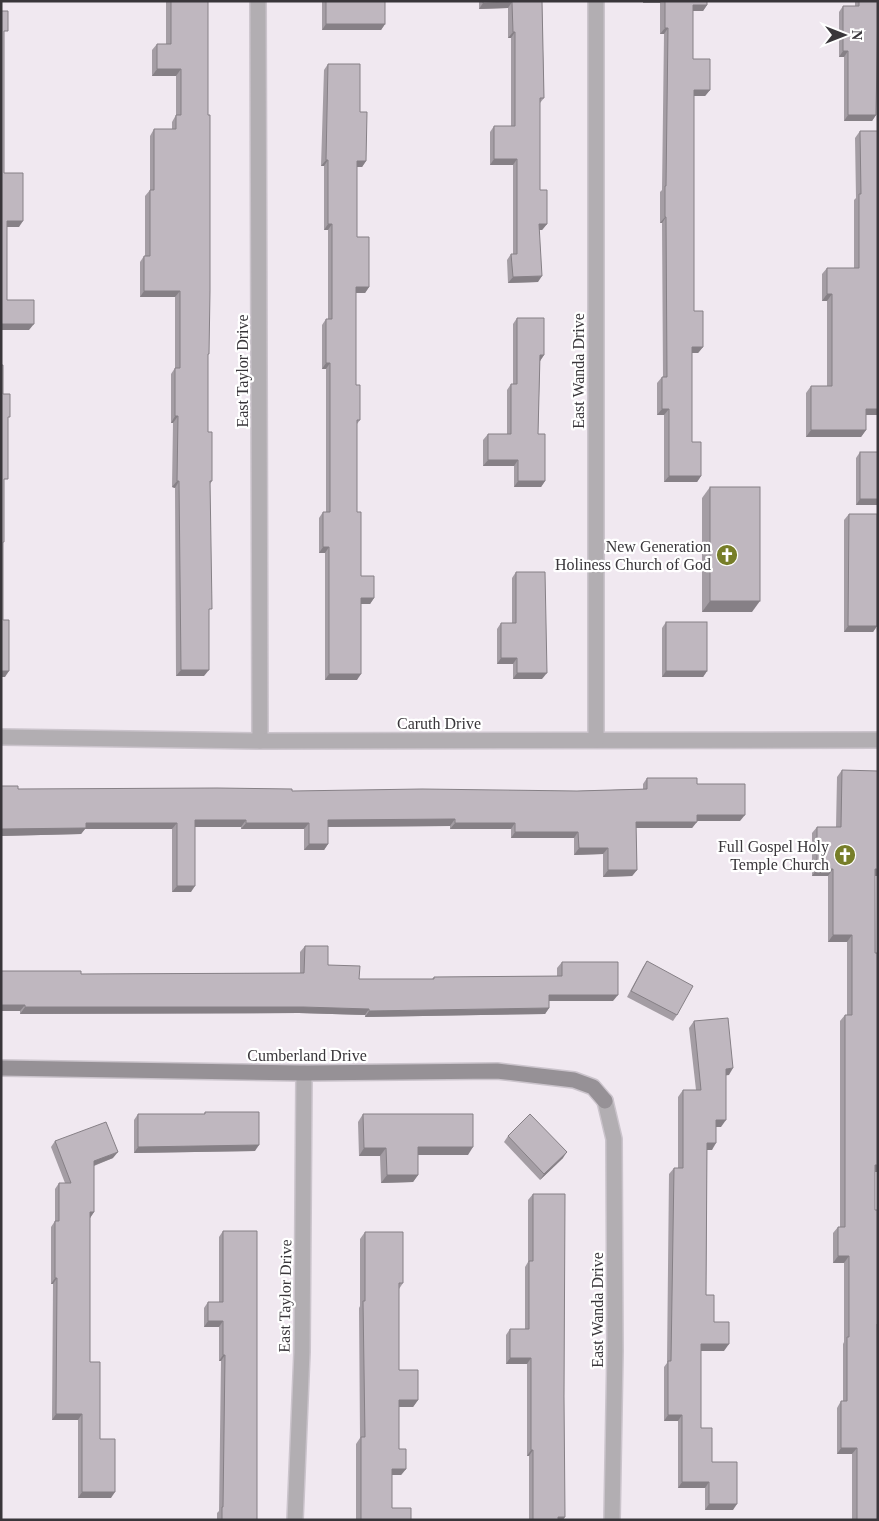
<svg xmlns="http://www.w3.org/2000/svg" width="879" height="1521" font-family="'Times New Roman',serif">
  <style>
    .lines { fill: none; stroke-linecap: round; stroke-linejoin: round }
    .street-casing { stroke: #cbc4cc; stroke-width: 18 }
    .secondary-casing { stroke: #cbc4cc; stroke-width: 18 }
    .street { stroke: #b2aeb2; stroke-width: 15 }
    .secondary { stroke: #969196; stroke-width: 15 }
    .wall { fill: #a49da4 }
    .shaded-wall { fill: #868086 }
    .building { fill: #bfb7bf; stroke: #868086 }
    .labels { text-anchor: middle; dominant-baseline: central; stroke-width: 4.5; stroke-linejoin: round; paint-order: stroke }
    .street-label { font-size: 16px; fill: #39363a; stroke: #fff }
    .poi-label { font-size: 16px; fill: #39363a; stroke: #fff; text-anchor: end }
  </style>
  <rect width="100%" height="100%" fill="#f0e8f0"/>
  <g class="lines">
    <!-- street casing -->
    <g class="street-casing">
      <g id="street">
        <path d="M258,1L260,741"/>
        <path d="M1,737L260,741L878,740"/>
        <path d="M596,740V1"/>
        <path d="M605,1101L614,1139L615,1351L612,1520"/>
        <path d="M295,1520L302,1352L304,1073"/>
      </g>
    </g>
    <!-- secondary casing -->
    <g class="secondary-casing">
      <path id="secondary" d="M1,1068L304,1073L497,1071L574,1080L593,1087L605,1101"/>
    </g>
    <!-- street -->
    <use href="#street" class="street"/>
    <!-- secondary -->
    <use href="#secondary" class="secondary"/>
  </g>
  <!-- wall -->
  <g class="wall">
    <path d="M166,1H208V432L212,481L210,484L209,614L204,676H176L175,488L172,487L173,423H171V374L175,368V297H140V262L144,256H145V196L150,190V136L154,129H172V122L176,115V76H152V50L157,44H166Z"/>
    <path d="M322,1H385V24L381,30H322Z"/>
    <path d="M479,1H542L544,98L540,103V190L547,224L542,230H539L538,282L508,283L507,260L511,254H513V165H490V132L494,126H511V38H508V8L479,9Z"/>
    <path d="M643,1H707V5L703,11H693V59L710,90L705,96H694V311L703,347L698,353H692V442L701,476L697,482H664V415H657V383L662,377H663L662,223H660V192L662,190L664,34H660V3H643Z"/>
    <path d="M855,1H878L876,115L872,121H844V57H839V12L843,6H855Z"/>
    <path d="M328,64L360,112L366,161L362,167H357V237L369,287L365,293H356V385L360,420L357,424V512L361,576L374,598L370,604H361L357,680H325V553H319V518L323,512H326V369H322V325L326,319H328V230H324V166H321L324,70Z"/>
    <path d="M860,131L878,415H866V430L861,437H806V393L811,386H827V301H822V274L827,268H854V200L856,198L855,138Z"/>
    <path d="M517,318L544,355L540,361L538,434L545,481L541,487H514V466H483V440L488,434H507V390L511,384H513V324Z"/>
    <path d="M860,452L878,505H856V458Z"/>
    <path d="M710,487L752,612H702V498Z"/>
    <path d="M849,514L877,626L873,632H844V520Z"/>
    <path d="M516,572L542,679H513V664H497V629L501,623H512V578Z"/>
    <path d="M666,622L707,671L703,677H662V628Z"/>
    <path d="M842,770L878,876H875L878,1172H875V1210L878,1330H877L878,1520H852V1454H837V1408L841,1401H843V1344L844,1342V1263H833V1233L838,1227H840V1021L845,1015H847V942H828V876H812V833L817,827H836L837,777Z"/>
    <path d="M647,778L697,784L740,821H697L692,828H636L637,870L632,876L603,877V854L574,855V838H511V829H450V826L328,827V844L324,850H304V829H241V827H195L191,892H172V829H85L81,834L1,836V786L18,789L292,791H577L643,789V784Z"/>
    <path d="M305,946L328,965L359,979H432L434,977L557,976V968L562,962L613,1001H549V1008L545,1014L365,1017V1015L299,1013L20,1014V1011H1L81,974L300,973V952Z"/>
    <path d="M647,961L677,1015L673,1021L627,997L643,967Z"/>
    <path d="M694,1021L729,1075H726L721,1127H716L712,1150H707L706,1295L714,1322L724,1351H701V1428L712,1462L733,1510H705V1488H678V1421H664V1367L667,1363L669,1174L674,1168H678V1097L683,1090H696L689,1028Z"/>
    <path d="M205,1112L255,1151L134,1153V1120L138,1114H204Z"/>
    <path d="M363,1114L468,1155H418V1175L413,1182L381,1183L380,1156H359L358,1122Z"/>
    <path d="M508,1136L563,1158L540,1180L504,1142Z"/>
    <path d="M55,1141L113,1158L94,1166V1212L90,1218V1362L100,1439L111,1498H78V1420H52L53,1284H51V1227L55,1221V1189L59,1183H65L51,1147Z"/>
    <path d="M533,1194L563,1520H529V1456H527V1364H506V1335L510,1329H525V1267L528,1262V1200Z"/>
    <path d="M223,1231L257,1520H217V1513L219,1511L221,1361H219V1327H204V1308L208,1302H219V1237Z"/>
    <path d="M365,1232L403,1283L399,1289V1370L418,1400L413,1407H399V1449L406,1469L401,1475H392V1508L411,1520H356V1444L360,1438L359,1308L360,1306V1239Z"/>
  </g>
  <!-- shaded-wall -->
  <g class="shaded-wall">
    <path d="M644,1H662L660,3H643Z"/>
    <path d="M512,2L508,8L479,9L483,3Z"/>
    <path d="M693,5H707L703,11H688Z"/>
    <path d="M326,24H385L381,30H322Z"/>
    <path d="M665,28H668L664,34H660Z"/>
    <path d="M513,32H515L511,38H508Z"/>
    <path d="M843,51H848L844,57H839Z"/>
    <path d="M157,69H181L176,76H152Z"/>
    <path d="M694,90H710L705,96H690Z"/>
    <path d="M848,115H876L872,121H844Z"/>
    <path d="M494,159H517L513,165H490Z"/>
    <path d="M326,160H328L324,166H321Z"/>
    <path d="M357,161H366L362,167H353Z"/>
    <path d="M665,217H666L662,223H660Z"/>
    <path d="M7,221H23L19,227H2Z"/>
    <path d="M328,224H332L328,230H324Z"/>
    <path d="M539,224H547L542,230H534Z"/>
    <path d="M542,276L538,282L508,283L513,277Z"/>
    <path d="M356,287H369L365,293H352Z"/>
    <path d="M144,291H180L175,297H140Z"/>
    <path d="M827,294H832L827,301H822Z"/>
    <path d="M1,324H34L29,330H1Z"/>
    <path d="M692,347H703L698,353H688Z"/>
    <path d="M540,355H544L540,361H535Z"/>
    <path d="M326,363H330L326,369H322Z"/>
    <path d="M662,409H669L664,415H657Z"/>
    <path d="M866,409H878V415H861Z"/>
    <path d="M175,416H178L173,423H171Z"/>
    <path d="M811,430H866L861,437H806Z"/>
    <path d="M488,460H518L514,466H483Z"/>
    <path d="M669,476H701L697,482H664Z"/>
    <path d="M177,481H179L175,488L172,487Z"/>
    <path d="M518,481H545L541,487H514Z"/>
    <path d="M860,499H878V505H856Z"/>
    <path d="M323,547H329L325,553H319Z"/>
    <path d="M361,598H374L370,604H357Z"/>
    <path d="M710,601H760L752,612H702Z"/>
    <path d="M848,626H877L873,632H844Z"/>
    <path d="M501,658H517L513,664H497Z"/>
    <path d="M181,670H209L204,676H176Z"/>
    <path d="M1,671H9L5,677H1Z"/>
    <path d="M666,671H707L703,677H662Z"/>
    <path d="M517,673H547L542,679H513Z"/>
    <path d="M329,674H361L357,680H325Z"/>
    <path d="M697,815H745L740,821H692Z"/>
    <path d="M455,819L450,826L324,827L328,820Z"/>
    <path d="M195,820H246L241,827H191Z"/>
    <path d="M636,822H697L692,828H631Z"/>
    <path d="M86,823H177L172,829H85L81,834L1,836V829Z"/>
    <path d="M246,823H309L304,829H241Z"/>
    <path d="M455,823H515L511,829H450Z"/>
    <path d="M515,832H578L574,838H511Z"/>
    <path d="M309,844H328L324,850H304Z"/>
    <path d="M579,848H608L603,854L574,855Z"/>
    <path d="M817,869H833L828,876H812Z"/>
    <path d="M875,869H878V876H871Z"/>
    <path d="M608,870H637L632,876L603,877Z"/>
    <path d="M177,886H195L191,892H172Z"/>
    <path d="M833,935H852L847,942H828Z"/>
    <path d="M549,995H618L613,1001H545Z"/>
    <path d="M1,1005H25L20,1011H1Z"/>
    <path d="M25,1007H303L369,1009L365,1015L299,1013L20,1014Z"/>
    <path d="M549,1008L545,1014L365,1017L369,1011Z"/>
    <path d="M733,1068L729,1075L721,1076L726,1069Z"/>
    <path d="M716,1120H726L721,1127H712Z"/>
    <path d="M707,1143H716L712,1150H702Z"/>
    <path d="M259,1145L255,1151L134,1153L138,1147Z"/>
    <path d="M418,1147H473L468,1155H413Z"/>
    <path d="M364,1148H386L380,1156H359Z"/>
    <path d="M118,1152L113,1158L90,1167L94,1161Z"/>
    <path d="M567,1152L563,1158L540,1180L544,1174Z"/>
    <path d="M875,1165H878V1172H870Z"/>
    <path d="M387,1175H418L413,1182L381,1183Z"/>
    <path d="M90,1212H94L90,1218H85Z"/>
    <path d="M838,1256H849L844,1263H833Z"/>
    <path d="M55,1278H57L53,1284H51Z"/>
    <path d="M208,1321H223L219,1327H204Z"/>
    <path d="M701,1344H729L724,1351H696Z"/>
    <path d="M223,1355H225L221,1361H219Z"/>
    <path d="M510,1358H531L527,1364H506Z"/>
    <path d="M399,1400H418L413,1407H394Z"/>
    <path d="M56,1414H82L78,1420H52Z"/>
    <path d="M668,1415H682L678,1421H664Z"/>
    <path d="M841,1448H857L852,1454H837Z"/>
    <path d="M531,1450H533L529,1456H527Z"/>
    <path d="M392,1469H406L401,1475H387Z"/>
    <path d="M682,1482H709L705,1488H678Z"/>
    <path d="M82,1492H115L111,1498H78Z"/>
    <path d="M709,1504H737L733,1510H705Z"/>
    <path d="M558,1517H565L563,1520H556Z"/>
  </g>
  <!-- building -->
  <g class="building">
    <path d="M171,1H208V115H210V291L209,354H208V432H212V481H210L212,609H209V670H181L179,481H177L178,416H175V368H180V291H144V256H150V190H154V129H176V115H181V69H157V44H171Z"/>
    <rect x="326" y="1" width="59" height="23"/>
    <path d="M483,1H542L544,98H540V190H547V224H539L542,276L513,277L511,254H517V159H494V126H515V32H513L512,2L483,3Z"/>
    <path d="M665,1H707V5H693V59H710V90H694V311H703V347H692V442H701V476H669V409H662V377H667L666,217H665V186H666L668,28H665Z"/>
    <path d="M859,1H878L876,115H848V51H843V6H859Z"/>
    <path d="M1,11H8V31H4V173H23V221H7V300H34V324H1Z"/>
    <path d="M328,64H360V112H367L366,161H357V237H369V287H356V385H360V420H357V512H361V576H374V598H361V674H329V547H323V512H330V363H326V319H332V224H328V160H326Z"/>
    <path d="M860,131H878V409H866V430H811V386H832V294H827V268H859V194H861Z"/>
    <path d="M517,318H544V355H540L538,434H545V481H518V460H488V434H511V384H517Z"/>
    <path d="M1,365H3V394H10V417H8V479H4V542H3V620H9V671H1Z"/>
    <rect x="860" y="452" width="18" height="47"/>
    <rect x="710" y="487" width="50" height="114"/>
    <path d="M849,514H877V626H848Z"/>
    <path d="M516,572H545L547,673H517V658H501V623H516Z"/>
    <rect x="666" y="622" width="41" height="49"/>
    <path d="M842,770L878,771V869H875V953H878V1165H875V1210H878V1324H877L878,1520H857V1448H841V1401H847V1337H849V1256H838V1227H845V1015H852V935H833V869H817V827H841Z"/>
    <path d="M647,778H697V784H745V815H697V822H636L637,870H608V848H579L578,832H515V823H455V819L328,820V844H309V823H246V820H195V886H177V823H86V828L1,829V786H18V789L217,788L292,789V791L422,789L577,791L647,789Z"/>
    <path d="M305,946H328V965L360,966L359,979H434V977L562,976V962H618V995H549V1008L369,1011V1009L303,1007H25V1005H1V971H81V974L304,973Z"/>
    <path d="M647,961L693,986L677,1015L631,991Z"/>
    <path d="M728,1018L733,1068L726,1069V1120H716V1143H707L706,1295H714V1322H729V1344H701V1428H712V1462H737V1504H709V1482H682V1415H668V1361H671L674,1168H683V1090H701L694,1021Z"/>
    <path d="M205,1112H259V1145L138,1147V1114H205Z"/>
    <path d="M363,1114H473V1147H418V1175H387L386,1148H364Z"/>
    <path d="M530,1114L567,1152L544,1174L508,1136Z"/>
    <path d="M106,1122L118,1152L94,1161V1212H90V1362H100V1439H115V1492H82V1414H56L57,1278H55V1221H59V1183H71L55,1141Z"/>
    <path d="M533,1194H565L564,1397L565,1517H558V1520H533V1450H531V1358H510V1329H529V1261H533Z"/>
    <path d="M223,1231H257V1520H222V1507H223L225,1355H223V1321H208V1302H223Z"/>
    <path d="M365,1232H403V1283H399V1370H418V1400H399V1449H406V1469H392V1508H411V1520H361V1437H365L363,1301H365Z"/>
  </g>
  <!-- icons -->
  <defs>
    <g id="church-disc" transform="scale(1.125)"><circle r="9.5" fill="#777e29" stroke="#fff"/><path d="M-1.2-6h2.4v3.5h3.3v2.4h-3.3V6h-2.4V-.1h-3.3v-2.4h3.3Z" fill="#fff"/></g>
  </defs>
  <g fill-rule="evenodd">
    <use href="#church-disc" x="727" y="555"/>
    <use href="#church-disc" x="845" y="855"/>
  </g>
  <g class="labels">
    <!-- street labels -->
    <g class="street-label">
      <text transform="translate(242 371) rotate(-90)">East Taylor Drive</text>
      <text transform="translate(578 371) rotate(-90)">East Wanda Drive</text>
      <text x="439" y="723">Caruth Drive</text>
      <text x="307" y="1055">Cumberland Drive</text>
      <text transform="translate(285 1296) rotate(-89)">East Taylor Drive</text>
      <text transform="translate(597 1310) rotate(-90)">East Wanda Drive</text>
    </g>
    <!-- poi labels -->
    <g class="poi-label">
      <text x="711" y="546">New Generation<tspan x="711" dy="18">Holiness Church of God</tspan></text>
      <text x="829" y="846">Full Gospel Holy<tspan x="829" dy="18">Temple Church</tspan></text>
    </g>
  </g>
  <!-- border -->
  <rect width="879" height="1521" fill="none" stroke="#39363a" stroke-width="5"/>
  <!-- north arrow -->
  <g transform="translate(844 35) rotate(90)" stroke="#ffffff" stroke-width="4" paint-order="stroke">
  <path d="M0-4L9 19L0 12L-9 19Z" fill="#39363a"/>
  <text y="-8" font-size="14" font-weight="bold" text-anchor="middle" fill="#39363a">N</text>
  </g>
</svg>
